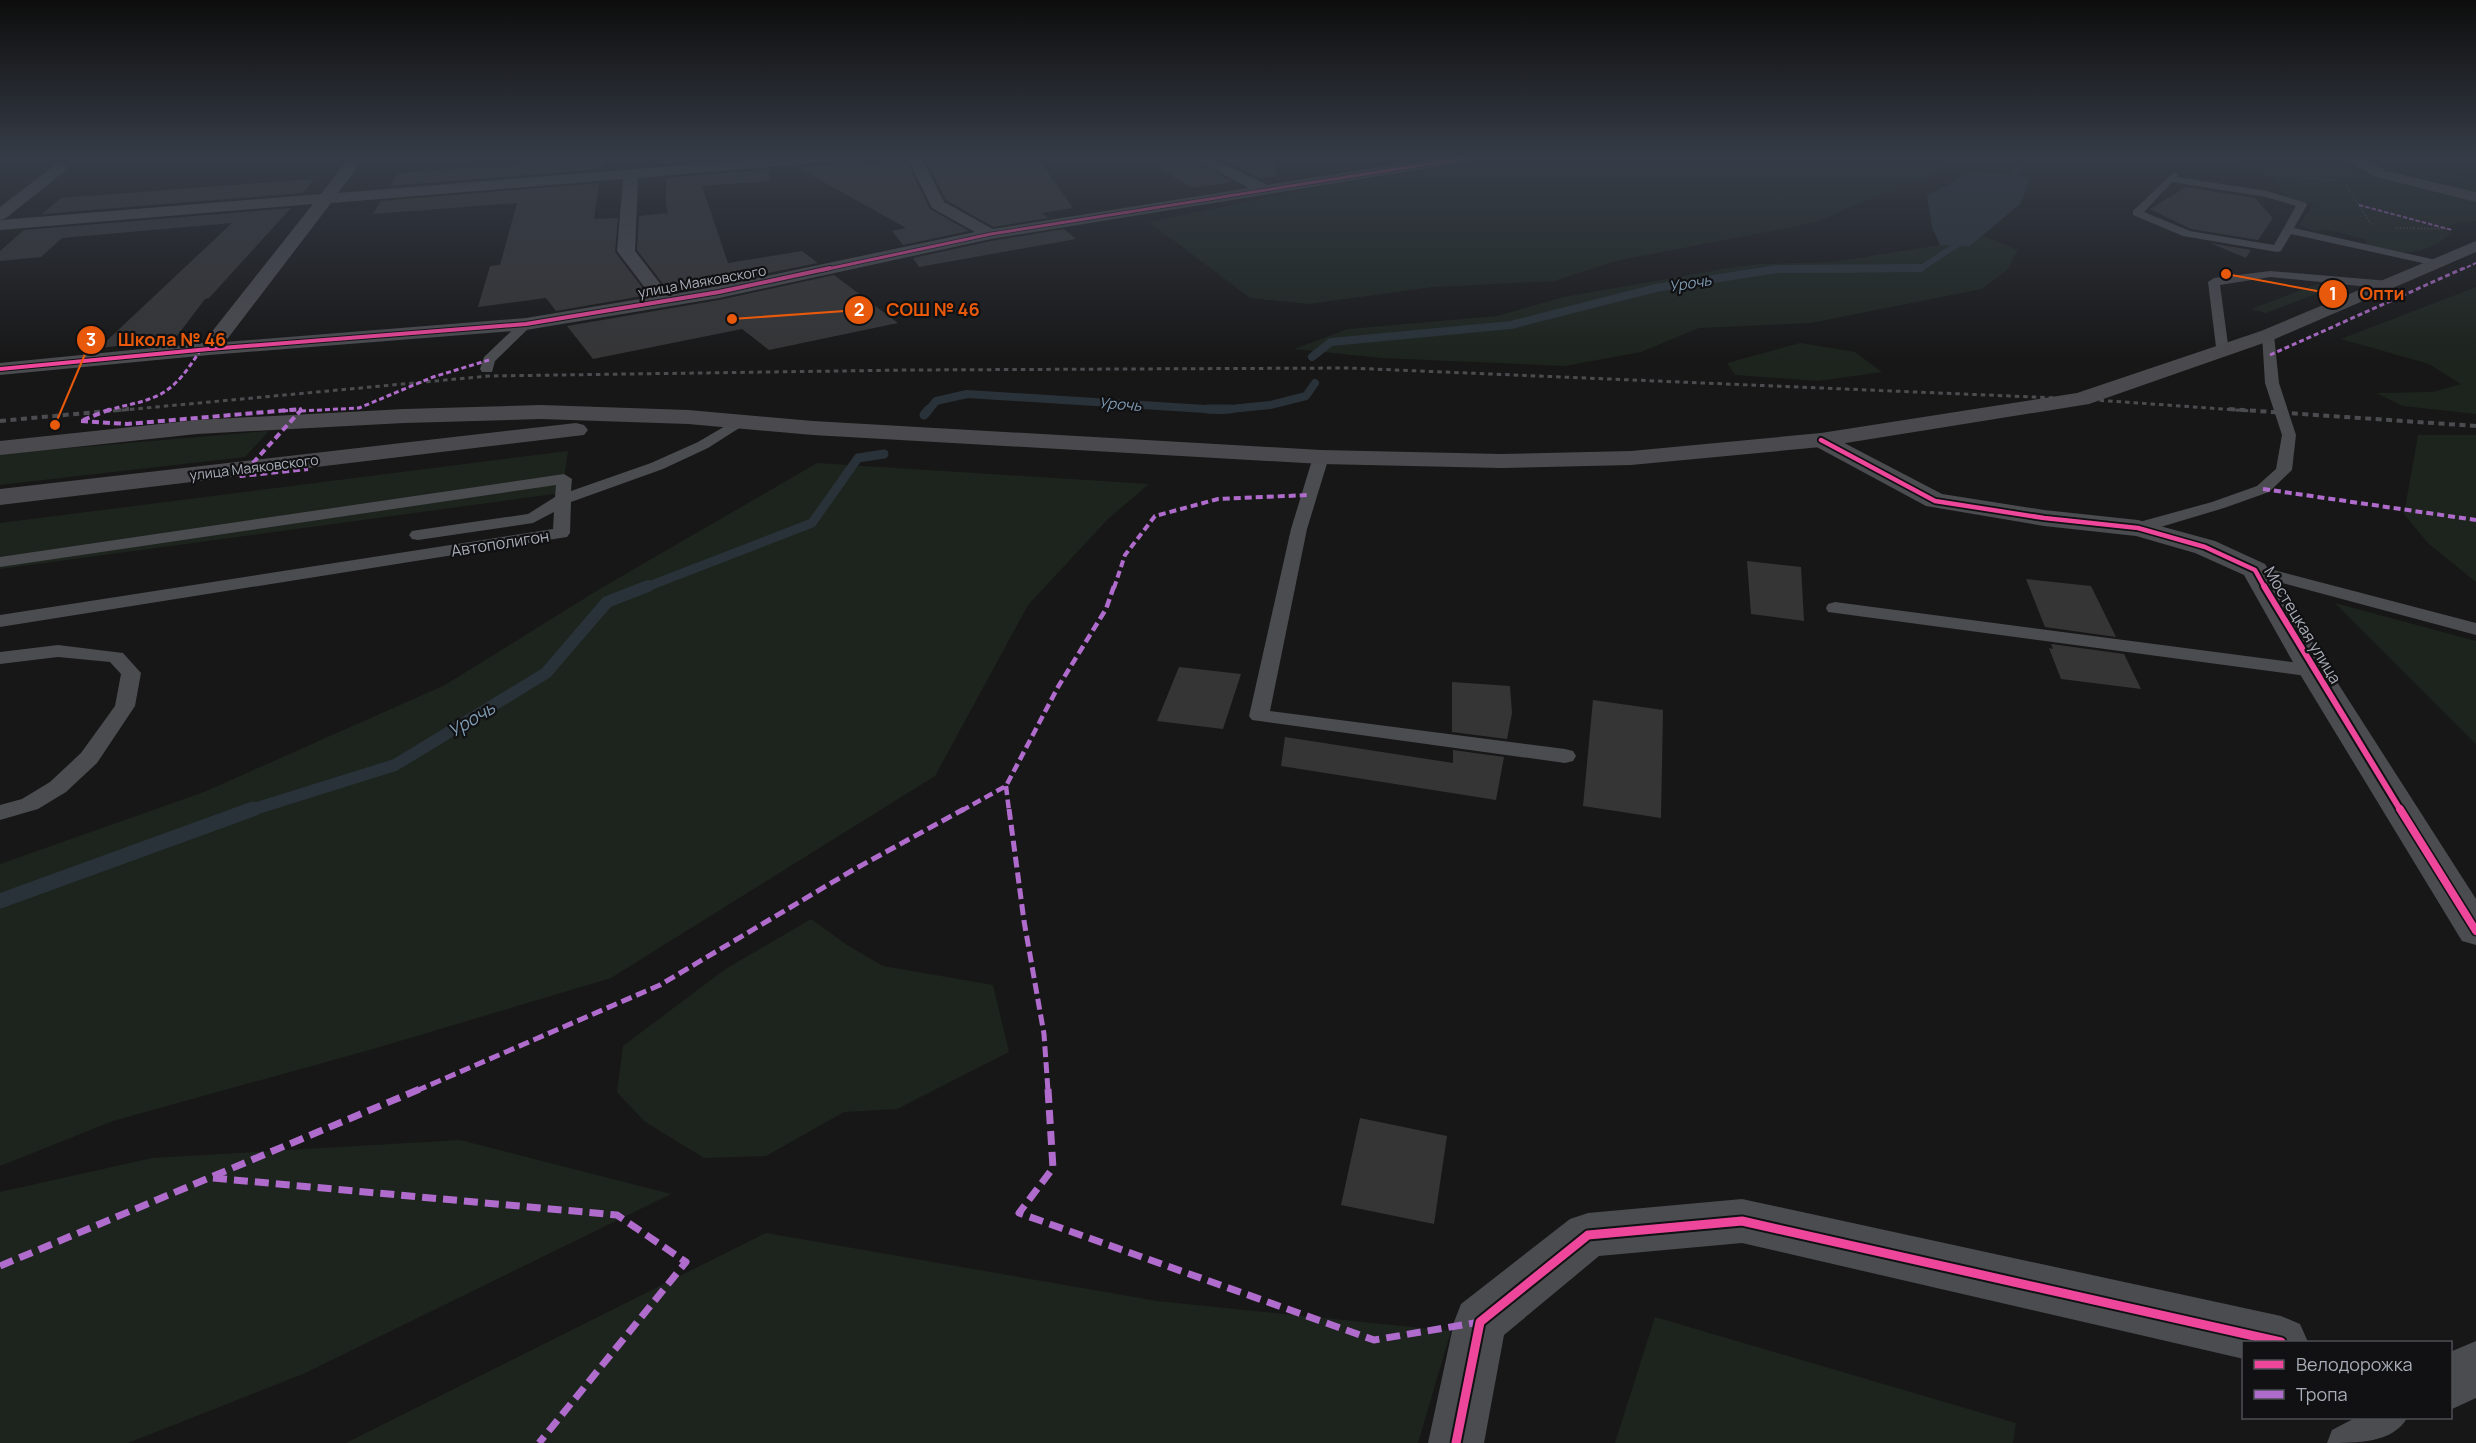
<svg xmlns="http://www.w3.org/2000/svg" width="2476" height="1443" font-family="Manrope,sans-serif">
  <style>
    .green { fill: #1d241e }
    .water { fill: #2a3239 }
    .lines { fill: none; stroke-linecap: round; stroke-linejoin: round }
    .stream-far4 { stroke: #2a3239; stroke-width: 6 }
    .stream-far3 { stroke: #2a3239; stroke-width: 8 }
    .stream-far2 { stroke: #2a3239; stroke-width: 9 }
    .stream-far1 { stroke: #2a3239; stroke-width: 12 }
    .stream { stroke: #2a3239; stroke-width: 15 }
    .building { fill: #353536 }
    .path { stroke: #4d4e52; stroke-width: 1.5; stroke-dasharray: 1.5 2; stroke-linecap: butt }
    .service { fill: #4b4c50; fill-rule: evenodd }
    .minor { fill: #4b4c50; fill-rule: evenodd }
    .secondary { fill: #4a4a4e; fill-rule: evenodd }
    .rail-far1 { stroke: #4b4c4f; stroke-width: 3; stroke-dasharray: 4.5 4; stroke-linecap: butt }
    .rail { stroke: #4b4c4f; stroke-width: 4; stroke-dasharray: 6 4.5; stroke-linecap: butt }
    .quiet-far5 { stroke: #b06ccc; stroke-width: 2; stroke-dasharray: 4.5 2; stroke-linecap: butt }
    .quiet-far4 { stroke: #b06ccc; stroke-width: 3; stroke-dasharray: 5 3; stroke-linecap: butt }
    .quiet-far3 { stroke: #b06ccc; stroke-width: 4; stroke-dasharray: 7 4; stroke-linecap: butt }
    .quiet-far2 { stroke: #b06ccc; stroke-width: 4.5; stroke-dasharray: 9 4.5; stroke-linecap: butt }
    .quiet-far1 { stroke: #b06ccc; stroke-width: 5; stroke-dasharray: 11 5; stroke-linecap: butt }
    .quiet { stroke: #b06ccc; stroke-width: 7; stroke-dasharray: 14 7; stroke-linecap: butt }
    .cycleway-far5-casing { stroke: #111113; stroke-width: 4.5 }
    .cycleway-far4-casing { stroke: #111113; stroke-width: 6 }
    .cycleway-far3-casing { stroke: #111113; stroke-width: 8 }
    .cycleway-far2-casing { stroke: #111113; stroke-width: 10 }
    .cycleway-far1-casing { stroke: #111113; stroke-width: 11 }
    .cycleway-casing { stroke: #111113; stroke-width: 13 }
    .cycleway-far5 { stroke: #ed469a; stroke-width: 3 }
    .cycleway-far4 { stroke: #ed469a; stroke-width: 4 }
    .cycleway-far3 { stroke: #ed469a; stroke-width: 4.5 }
    .cycleway-far2 { stroke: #ed469a; stroke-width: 6 }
    .cycleway-far1 { stroke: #ed469a; stroke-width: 8 }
    .cycleway { stroke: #ed469a; stroke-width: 9 }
    .labels { text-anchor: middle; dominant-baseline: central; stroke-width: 4.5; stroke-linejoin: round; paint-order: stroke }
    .far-street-label { font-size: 14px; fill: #a8adb8; stroke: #111113 }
    .far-water-label { font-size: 15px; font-style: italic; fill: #7f9bb3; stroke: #111113 }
    .street-label { font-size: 16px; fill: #a8adb8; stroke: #111113 }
    .water-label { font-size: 18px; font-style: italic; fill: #7f9bb3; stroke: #111113 }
    .leader { fill: none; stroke: #e8590c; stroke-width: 2 }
    .callout-dot { fill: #e8590c; stroke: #111113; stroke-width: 2 }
    .mark-label { font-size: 18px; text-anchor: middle; font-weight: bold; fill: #fff }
    .callout-label { font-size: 18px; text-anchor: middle; font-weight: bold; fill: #e8590c; stroke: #111113; stroke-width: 4.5; stroke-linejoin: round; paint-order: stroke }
  </style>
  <rect width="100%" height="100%" fill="#171717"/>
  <!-- green -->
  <g class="green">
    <path d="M1514,157H1974L1975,158L1876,196L1817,222L1616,261L1554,281L1433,287L1309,304L1250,298L1149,222L1333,184Z"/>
    <path d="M2292,157H2323L2354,172L2379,179L2476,201V221L2457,222L2444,229L2451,233C2425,257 2399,256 2367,244L2365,239L2329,230L2313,231L2299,225L2314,204C2304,202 2286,202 2281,191C2279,184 2280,183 2273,178L2232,166Z"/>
    <path d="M2425,171L2476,177V192L2413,176L2416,173Z"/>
    <path d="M1981,235L2018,250L2007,270L1982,289L1811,323L1699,328L1641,352L1565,366L1381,358L1294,349L1348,329L1497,316L1564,297L1723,269L1759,264L1833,262L1940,245L1970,246Z"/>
    <path d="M2317,284L2332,288L2266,313L2251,309Z"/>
    <path d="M2476,287V414L2403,406L2376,393L2433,392L2461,384L2429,364L2341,339Z"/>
    <path d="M1800,343L1855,352L1882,372L1818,381L1735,375L1727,363Z"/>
    <path d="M269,431L245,457L0,485V454Z"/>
    <path d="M2418,435H2476V582L2428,543L2404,514Z"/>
    <path d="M568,451L562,493L0,569V523Z"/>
    <path d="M817,463L1149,484L1108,519L1028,605L935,776L611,978L380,1047L113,1121L0,1166V864L204,792L445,685L598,590Z"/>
    <path d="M2335,603L2476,641V744Z"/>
    <path d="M811,919L847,945L883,966L993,985L1009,1052L897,1109L844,1112L766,1156L704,1158L644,1121L617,1092L623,1046L724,970Z"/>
    <path d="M460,1140L671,1194L303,1374L128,1443H0V1192L152,1158Z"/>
    <path d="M766,1233L1157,1301L1451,1331L1418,1443H346Z"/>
    <path d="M1655,1317L2016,1423L2013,1443H1615Z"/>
  </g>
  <!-- water -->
  <path class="water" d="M1971,172L2021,175L2030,180L2020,204L1970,246L1940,245L1932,227L1927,196Z"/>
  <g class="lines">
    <!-- stream-far4 -->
    <g class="stream-far4">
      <path d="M2008,188L2024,157"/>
      <path d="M1771,270L1920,269L1970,236"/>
    </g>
    <!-- stream-far3 -->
    <g class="stream-far3">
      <path d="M1312,357L1331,342L1511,325L1656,288L1777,269L1921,268"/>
      <path d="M928,411L936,401L967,394L1221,410L1270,405L1306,396L1315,383"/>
    </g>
    <!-- stream-far2 -->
    <g class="stream-far2">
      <path d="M1207,409H1230"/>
      <path d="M924,415L929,409"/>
      <path d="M644,588L812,523L858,458L884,454"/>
    </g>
    <!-- stream-far1 -->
    <path class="stream-far1" d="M248,811L395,765L546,673L607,602L648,586"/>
    <!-- stream -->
    <path class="stream" d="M0,901L253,809"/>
  </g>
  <!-- building -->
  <g class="building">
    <path d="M603,157L601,169L390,186L399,173Z"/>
    <path d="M666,157H750L666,164Z"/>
    <path d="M847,157H864V165L906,161L930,209L969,231L903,245L892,231L906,228L797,167L838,163Z"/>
    <path d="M947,157H1037L1073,208L1042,213L1048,218L993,227L946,200L925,159Z"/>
    <path d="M1142,157H1189L1233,182L1192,188Z"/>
    <path d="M1216,157H1274L1276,176L1259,178Z"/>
    <path d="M769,169L770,181L702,186L728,263L802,251L818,263L670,293L637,250L639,216L668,213L666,204V178Z"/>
    <path d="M314,179L303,193L42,214L61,198Z"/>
    <path d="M599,183L594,219L618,218L615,252L648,295L556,311L546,298L478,307L490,266L500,265L517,203L373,214L381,201Z"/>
    <path d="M2186,187L2255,198L2273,218L2258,240L2191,229L2150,209Z"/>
    <path d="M291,208L209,298L205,299L174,340L99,348L232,223L62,238L41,257L0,261V251L24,230Z"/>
    <path d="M1064,229L1076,239L919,267L913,258L991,241Z"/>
    <path d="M2210,243L2251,250L2246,258Z"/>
    <path d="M834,275L898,323L769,350L742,329L593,359L567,326L719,300Z"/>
    <path d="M1747,561L1801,567L1804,621L1751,614Z"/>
    <path d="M2026,579L2091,586L2116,637L2045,627Z"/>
    <path d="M2051,644L2124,654L2141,689L2061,679L2049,648L2053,649Z"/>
    <path d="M1179,667L1241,674L1223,729L1157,721Z"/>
    <path d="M1452,682L1510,686L1512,713L1507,739L1452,732Z"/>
    <path d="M1593,700L1663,710L1661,818L1583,806Z"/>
    <path d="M1285,737L1453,763V750L1504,757L1496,800L1281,766Z"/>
    <path d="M1360,1118L1447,1136L1434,1224L1341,1205Z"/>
  </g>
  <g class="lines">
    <!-- path -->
    <g class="path">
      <path d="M2300,178L2337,180"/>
      <path d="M2346,185L2371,224"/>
      <path d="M2396,228L2449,229"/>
    </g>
    <!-- service -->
    <g class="service">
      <path d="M2174,172L2179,175L2177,177L2267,191L2306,203L2307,205L2294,228L2436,260L2442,263L2436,266L2291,234L2281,251L2277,252L2183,236L2133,215V211ZM2172,182L2266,197L2296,206L2274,245L2190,231L2144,212Z"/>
      <path d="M2270,271L2389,281L2395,285L2389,289L2270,277L2220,285L2229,352L2227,355H2217L2208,282L2214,278Z"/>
      <path d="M526,320L532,324L530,327L495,361L492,372H482L480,369L484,357L522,321Z"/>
      <path d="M2268,331L2274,335L2279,383L2296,435L2292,470L2269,492L2224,508L2144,532H2132L2130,528L2132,524L2212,502L2257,486L2276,469L2282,435L2265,383L2262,335Z"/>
      <path d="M739,418L744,419L746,422L744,425L708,448L663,469L571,502L570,533L567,537L0,627V615L553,529L554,512L533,523L418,540L412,539L409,535L412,531L418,530L528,514L555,497L556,485L0,567V557L564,474L572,479L571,491L651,463L698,442Z"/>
      <path d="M1321,452L1329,457L1307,529L1270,711L1565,749L1573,751L1576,756L1573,761L1565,763L1252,720L1249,716L1291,529L1313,457Z"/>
      <path d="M2255,565L2476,623V635L2249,574L2246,570L2249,566Z"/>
      <path d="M1835,602L2314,665L2321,667L2324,671L2321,675L2314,677L1828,612L1826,608L1828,604Z"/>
      <path d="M58,645L123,653L141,673L135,706L97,763L66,792L38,809L0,820V805L22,799L50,782L81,753L115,706L121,674L110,662L58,657L0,664V652Z"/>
      <path d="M2355,1418H2407C2393,1443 2357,1443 2327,1443L2332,1430Z"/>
    </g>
    <!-- minor -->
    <g class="minor">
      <path d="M350,157H365L338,193L781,157H845L838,161L638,178L635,251L669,295L719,286L975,232L932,208L907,157H921L944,202L993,229L1249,188L1191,157H1210L1267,185L1443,157H1479L1472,161L991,239L719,298L526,330L209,355L0,375V363L203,343L313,204L0,230V220L321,194ZM623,179L617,251L652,297L526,318L225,342L331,203Z"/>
      <path d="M60,164L65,165L67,168L65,171L6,218L0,220V207L55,165Z"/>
      <path d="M1821,433L1829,435L1942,494L2044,510L2138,520L2215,541L2265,564L2330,671L2476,899V945L2462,941L2298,671L2244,575L2195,553L2136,536L2044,526L1926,506L1813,445L1809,440L1813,435Z"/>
      <path d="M1742,1199L2281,1316L2300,1324L2308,1342H2244V1359L1742,1243L1599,1256L1504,1335L1484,1443H1428L1454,1322L1461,1304L1570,1219L1588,1213Z"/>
      <path d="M2476,1341V1398L2450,1410V1352Z"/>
    </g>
    <!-- secondary -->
    <g class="secondary">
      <path d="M2341,157H2360L2386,171L2476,192V202L2376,177Z"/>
      <path d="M2476,241V252L2275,339L2089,404L1821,447L1631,465L1501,468L1321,464L813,435L688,424L541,419L404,423L197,434L0,455V441L197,420L404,409L541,405L688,410L813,421L1321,450L1501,454L1631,451L1821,433L2077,393L2261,331Z"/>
      <path d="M576,423L584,425L588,430L584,435L0,505V489Z"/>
    </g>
    <!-- rail-far1 -->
    <path class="rail-far1" d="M113,411L489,376L909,370L1349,368L2081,399L2251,411"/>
    <!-- rail -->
    <g class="rail">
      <path d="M2229,409L2476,426"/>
      <path d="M0,421L129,409"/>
    </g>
    <!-- quiet-far5 -->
    <g class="quiet-far5">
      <path d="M2359,205L2452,230"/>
      <path d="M2461,270L2476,263"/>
    </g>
    <!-- quiet-far4 -->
    <g class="quiet-far4">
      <path d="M2270,355L2464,268"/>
      <path d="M107,411C122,405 138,404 152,398C175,390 189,368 201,349"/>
      <path d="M283,411L302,409"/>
      <path d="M301,411L359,408L433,377L489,360"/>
    </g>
    <!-- quiet-far3 -->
    <g class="quiet-far3">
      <path d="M302,409L241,476L308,469"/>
      <path d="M83,420L111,409"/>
      <path d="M81,421L127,424L301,409"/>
      <path d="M2263,489L2476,520"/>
      <path d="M1114,588L1125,555L1155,516L1218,499L1309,495"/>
    </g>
    <!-- quiet-far2 -->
    <g class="quiet-far2">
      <path d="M1006,786L1009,811"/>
      <path d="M961,811L1006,786L1058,687L1106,609L1114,586"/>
    </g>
    <!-- quiet-far1 -->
    <g class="quiet-far1">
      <path d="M1009,809L1024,921L1044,1034L1048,1091"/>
      <path d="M416,1091L660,985L853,870L964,809"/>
    </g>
    <!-- quiet -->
    <g class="quiet">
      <path d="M1048,1089L1053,1168L1019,1213L1374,1340L1480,1322"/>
      <path d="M213,1178L617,1215L686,1262L539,1443"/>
      <path d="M0,1266L420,1089"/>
    </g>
    <!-- cycleway-far5 casing -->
    <g class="cycleway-far5-casing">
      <path id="cycleway-far5" d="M823,270L991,234L1472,157"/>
    </g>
    <!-- cycleway-far4 casing -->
    <g class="cycleway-far4-casing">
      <path id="cycleway-far4" d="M0,369L209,349L526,324L719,292L830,268"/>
    </g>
    <!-- cycleway-far3 casing -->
    <g class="cycleway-far3-casing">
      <path id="cycleway-far3" d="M1821,440L1935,501L2044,518L2138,528L2205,547L2255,570L2265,588"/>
    </g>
    <!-- cycleway-far2 casing -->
    <g class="cycleway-far2-casing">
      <path id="cycleway-far2" d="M2264,586L2401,811"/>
    </g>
    <!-- cycleway-far1 casing -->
    <g class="cycleway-far1-casing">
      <path id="cycleway-far1" d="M2400,809L2476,931"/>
    </g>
    <!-- cycleway casing -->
    <g class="cycleway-casing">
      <path id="cycleway" d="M1456,1443L1480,1322L1588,1235L1742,1221L2281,1342"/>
    </g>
    <!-- cycleway-far5 -->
    <use href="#cycleway-far5" class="cycleway-far5"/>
    <!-- cycleway-far4 -->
    <use href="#cycleway-far4" class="cycleway-far4"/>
    <!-- cycleway-far3 -->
    <use href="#cycleway-far3" class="cycleway-far3"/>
    <!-- cycleway-far2 -->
    <use href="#cycleway-far2" class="cycleway-far2"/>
    <!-- cycleway-far1 -->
    <use href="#cycleway-far1" class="cycleway-far1"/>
    <!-- cycleway -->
    <use href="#cycleway" class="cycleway"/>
  </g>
  <!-- sky -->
  <linearGradient id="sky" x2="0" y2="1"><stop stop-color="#0d0d0d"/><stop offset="0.44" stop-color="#363c47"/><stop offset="1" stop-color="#363c47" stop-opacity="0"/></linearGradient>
  <rect width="2476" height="359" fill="url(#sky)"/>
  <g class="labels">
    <!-- far-street labels -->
    <g class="far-street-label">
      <text transform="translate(702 281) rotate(-10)">улица Маяковского</text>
      <text transform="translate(254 467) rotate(-7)">улица Маяковского</text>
    </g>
    <!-- far-water labels -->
    <g class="far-water-label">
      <text transform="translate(1690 283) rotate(-9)">Урочь</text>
      <text transform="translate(1120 404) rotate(4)">Урочь</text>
    </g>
    <!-- street labels -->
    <g class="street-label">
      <text transform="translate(500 543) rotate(-9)">Автополигон</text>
      <text transform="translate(2303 625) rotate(59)">Мостецкая улица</text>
    </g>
    <!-- water labels -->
    <g class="water-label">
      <text transform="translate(471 719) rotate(-31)">Урочь</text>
    </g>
  </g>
  <!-- callouts -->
  <path class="leader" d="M2226 274L2333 294M732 319L859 310M55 425L91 340"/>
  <g class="callout-dot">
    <circle cx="2226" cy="274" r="6"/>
    <circle cx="732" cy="319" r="6"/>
    <circle cx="55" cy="425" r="6"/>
    <circle cx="2333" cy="294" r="15"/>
    <circle cx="859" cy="310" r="15"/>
    <circle cx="91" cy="340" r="15"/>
  </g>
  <g class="mark-label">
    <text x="2333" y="300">1</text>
    <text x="859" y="316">2</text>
    <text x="91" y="346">3</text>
  </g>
  <g class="callout-label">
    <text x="2382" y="300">Опти</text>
    <text x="933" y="316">СОШ № 46</text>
    <text x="172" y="346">Школа № 46</text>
  </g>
  <!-- legend -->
  <rect x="2242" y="1341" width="210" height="78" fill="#111113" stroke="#4d4f55" stroke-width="1.5"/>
  <rect x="2254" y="1360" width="30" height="9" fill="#ed469a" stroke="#4d4f55" stroke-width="1.5"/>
  <text x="2296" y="1371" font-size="18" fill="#a8adb8">Велодорожка</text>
  <rect x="2254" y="1390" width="30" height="9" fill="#b06ccc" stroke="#4d4f55" stroke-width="1.5"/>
  <text x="2296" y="1401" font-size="18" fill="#a8adb8">Тропа</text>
</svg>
